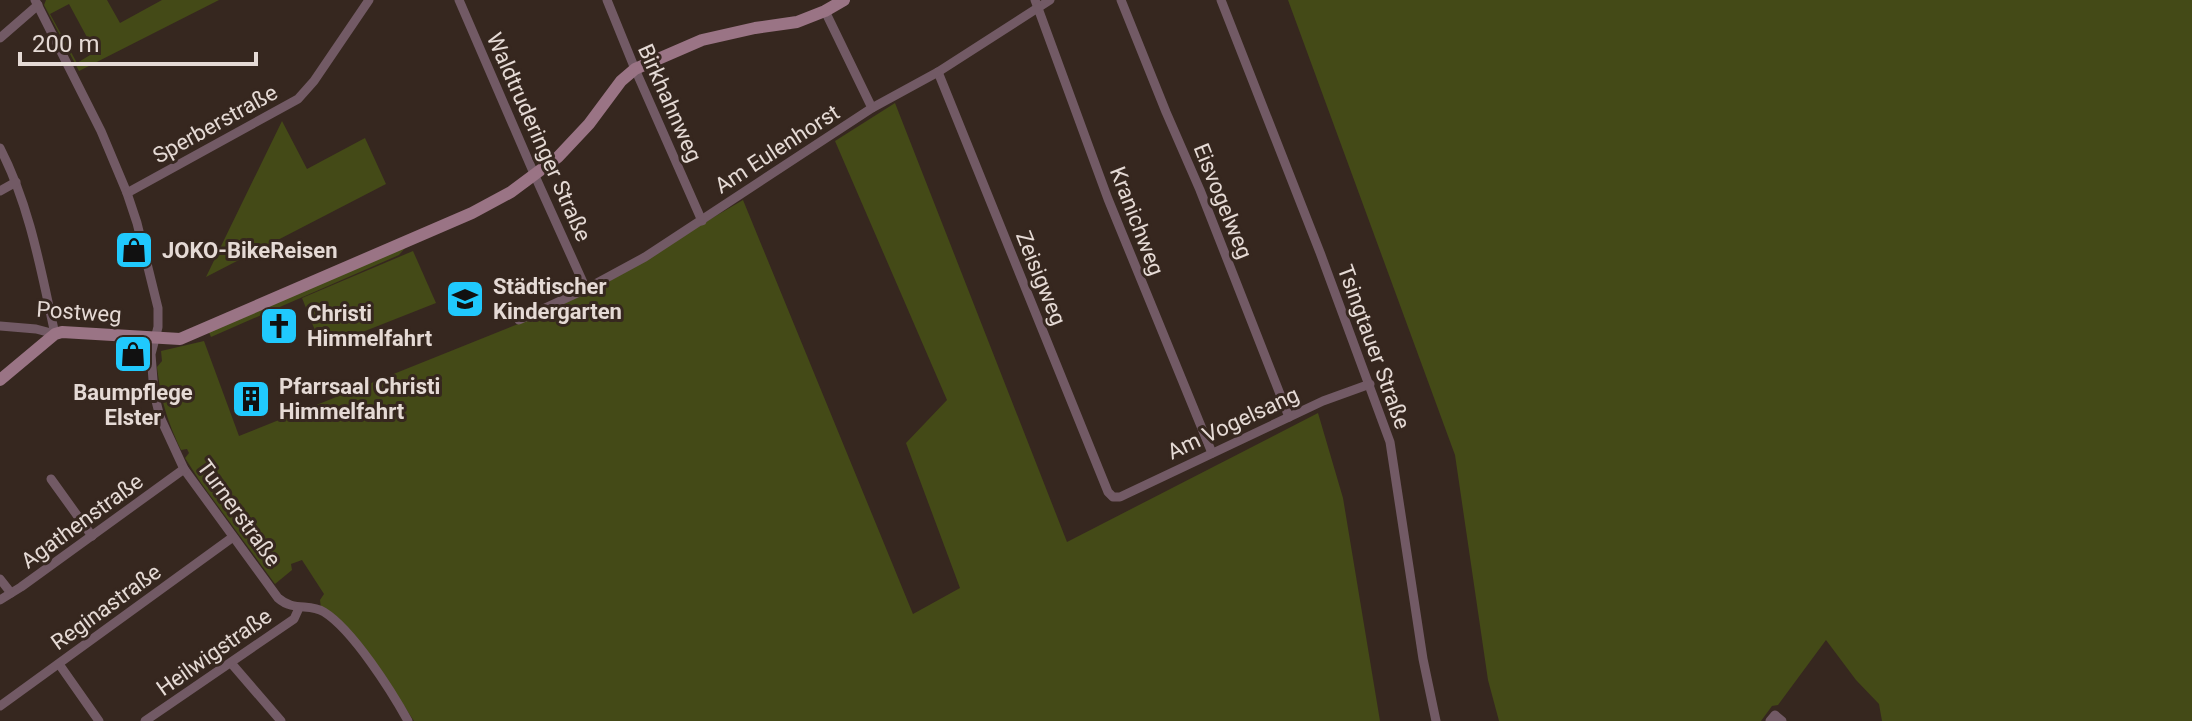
<svg xmlns="http://www.w3.org/2000/svg" width="2192" height="721" font-family="Roboto,sans-serif">
  <style>
    .green { fill: #444a17; fill-rule: evenodd }
    .lines { fill: none; stroke-linecap: round; stroke-linejoin: round }
    .street { stroke: #725a65; stroke-width: 9 }
    .secondary { stroke: #9a7485; stroke-width: 12 }
    .labels { text-anchor: middle; dominant-baseline: central; stroke-width: 6; stroke-linejoin: round; paint-order: stroke }
    .street-label { font-size: 22px; fill: #e5dad5; stroke: #36271f }
    .poi-label { font-size: 22px; font-weight: bold; fill: #e5dad5; stroke: #36271f; text-anchor: start }
  </style>
  <rect width="100%" height="100%" fill="#36271f"/>
  <!-- green -->
  <g class="green">
    <path d="M46,0H107L120,23L162,0H219L79,71L44,5ZM69,4L95,52L77,63L50,14Z"/>
    <path d="M1288,0H2192V721H1882L1879,704L1856,680L1826,640L1778,705L1772,706L1761,721H1499L1488,680L1455,455Z"/>
    <path d="M895,103L1067,542L1318,413L1343,498L1380,721H414L378,667L321,608L320,600L324,594L302,560L291,564L292,570L275,584L201,483L185,458L189,453L187,449L181,450C167,420 161,401 157,367L162,361L161,351L204,341L239,436L523,322L589,290L743,200L913,614L960,588L906,443L947,400L835,141Z"/>
    <path d="M282,121L307,169L365,138L386,184L206,277Z"/>
    <path d="M406,247L399,255L211,337L207,328Z"/>
    <path d="M413,251L436,303L322,348L302,298Z"/>
  </g>
  <g class="lines">
    <!-- street -->
    <g class="street">
      <path d="M35,0L101,131L127,193L137,223L158,308V327L151,354L154,393L160,417L184,469L278,598C294,612 309,603 324,612C353,630 392,692 408,721"/>
      <path d="M459,0L535,176L586,289"/>
      <path d="M607,0L635,69L702,221"/>
      <path d="M1035,0L1108,199L1212,453"/>
      <path d="M1121,0L1166,112L1200,190L1289,417"/>
      <path d="M1221,0L1321,255L1390,442L1423,659L1436,721"/>
      <path d="M825,11L872,108"/>
      <path d="M0,38L38,5"/>
      <path d="M938,72L1108,492L1113,497H1120L1323,401L1370,384"/>
      <path d="M0,148C30,206 41,271 55,334"/>
      <path d="M0,191L16,182"/>
      <path d="M127,193L298,99L314,81L369,0"/>
      <path d="M519,320L586,289L645,257L872,108L938,72L1050,0"/>
      <path d="M0,326L36,329L55,334"/>
      <path d="M51,479L92,536"/>
      <path d="M0,579L11,593"/>
      <path d="M0,600L21,587L184,469"/>
      <path d="M231,663L281,721"/>
      <path d="M59,664L99,721"/>
      <path d="M0,706L233,537"/>
      <path d="M145,721L294,619L299,608"/>
      <path d="M1770,721L1775,715L1782,721"/>
    </g>
    <!-- secondary -->
    <path class="secondary" d="M0,380L55,334L62,332L180,339L472,213L511,192L558,157L589,124L621,81L635,69L702,40L755,28L797,22L825,11L844,0"/>
  </g>
  <!-- icons -->
  <defs>
    <g id="shop-square" transform="scale(2)"><rect x="-9" y="-9" width="18" height="18" rx="4" fill="#20c9fd" stroke="#36271f"/><path d="M-5-2.5h2.3a2.7 3.5 0 0 1 5.4 0H5L5.5 6h-11ZM-1.5-2.5h3a1.5 2.3 0 0 0-3 0Z" fill="#111"/></g>
    <g id="school-square" transform="scale(2)"><rect x="-9" y="-9" width="18" height="18" rx="4" fill="#20c9fd" stroke="#36271f"/><path d="M0-5L7-2L0 1L-7-2ZM-4 1L0 2.5L4 1V4Q0 6-4 4Z" fill="#111"/></g>
    <g id="church-square" transform="scale(2)"><rect x="-9" y="-9" width="18" height="18" rx="4" fill="#20c9fd" stroke="#36271f"/><path d="M-1.2-6h2.4v3.5h3.3v2.4h-3.3V6h-2.4V-.1h-3.3v-2.4h3.3Z" fill="#111"/></g>
    <g id="building-square" transform="scale(2)"><rect x="-9" y="-9" width="18" height="18" rx="4" fill="#20c9fd" stroke="#36271f"/><path d="M-4-6H4V6H1V3H-1V6H-4ZM-2.5-4.3h1.7v1.8h-1.7ZM.8-4.3h1.7v1.8H.8ZM-2.5-1h1.7V.8h-1.7ZM.8-1h1.7V.8H.8Z" fill="#111"/></g>
  </defs>
  <g fill-rule="evenodd">
    <use href="#shop-square" x="134" y="250"/>
    <use href="#school-square" x="465" y="299"/>
    <use href="#church-square" x="279" y="326"/>
    <use href="#shop-square" x="133" y="354"/>
    <use href="#building-square" x="251" y="399"/>
  </g>
  <g class="labels">
    <!-- street labels -->
    <g class="street-label">
      <text transform="translate(670 103) rotate(66)">Birkhahnweg</text>
      <text transform="translate(215 124) rotate(-29)">Sperberstraße</text>
      <text transform="translate(539 137) rotate(66)">Waldtruderinger Straße</text>
      <text transform="translate(777 149) rotate(-33)">Am Eulenhorst</text>
      <text transform="translate(1223 201) rotate(68)">Eisvogelweg</text>
      <text transform="translate(1137 221) rotate(69)">Kranichweg</text>
      <text transform="translate(1041 278) rotate(68)">Zeisigweg</text>
      <text transform="translate(79 312) rotate(4)">Postweg</text>
      <text transform="translate(1374 347) rotate(70)">Tsingtauer Straße</text>
      <text transform="translate(1233 423) rotate(-25)">Am Vogelsang</text>
      <text transform="translate(239 513) rotate(54)">Turnerstraße</text>
      <text transform="translate(82 521) rotate(-36)">Agathenstraße</text>
      <text transform="translate(106 607) rotate(-36)">Reginastraße</text>
      <text transform="translate(214 652) rotate(-35)">Heilwigstraße</text>
    </g>
    <!-- poi labels -->
    <g class="poi-label">
      <text x="162" y="250">JOKO-BikeReisen</text>
      <text x="493" y="286">Städtischer<tspan x="493" dy="25">Kindergarten</tspan></text>
      <text x="307" y="313">Christi<tspan x="307" dy="25">Himmelfahrt</tspan></text>
      <text x="279" y="386">Pfarrsaal Christi<tspan x="279" dy="25">Himmelfahrt</tspan></text>
      <text x="133" y="392" text-anchor="middle">Baumpflege<tspan x="133" dy="25">Elster</tspan></text>
    </g>
  </g>
  <!-- scale -->
  <path d="M20 52v12h236v-12" fill="none" stroke="#e5dad5" stroke-width="4"/>
  <text x="32" y="52" font-size="24" fill="#e5dad5" stroke="#36271f" stroke-width="6" paint-order="stroke">200 m</text>
</svg>
